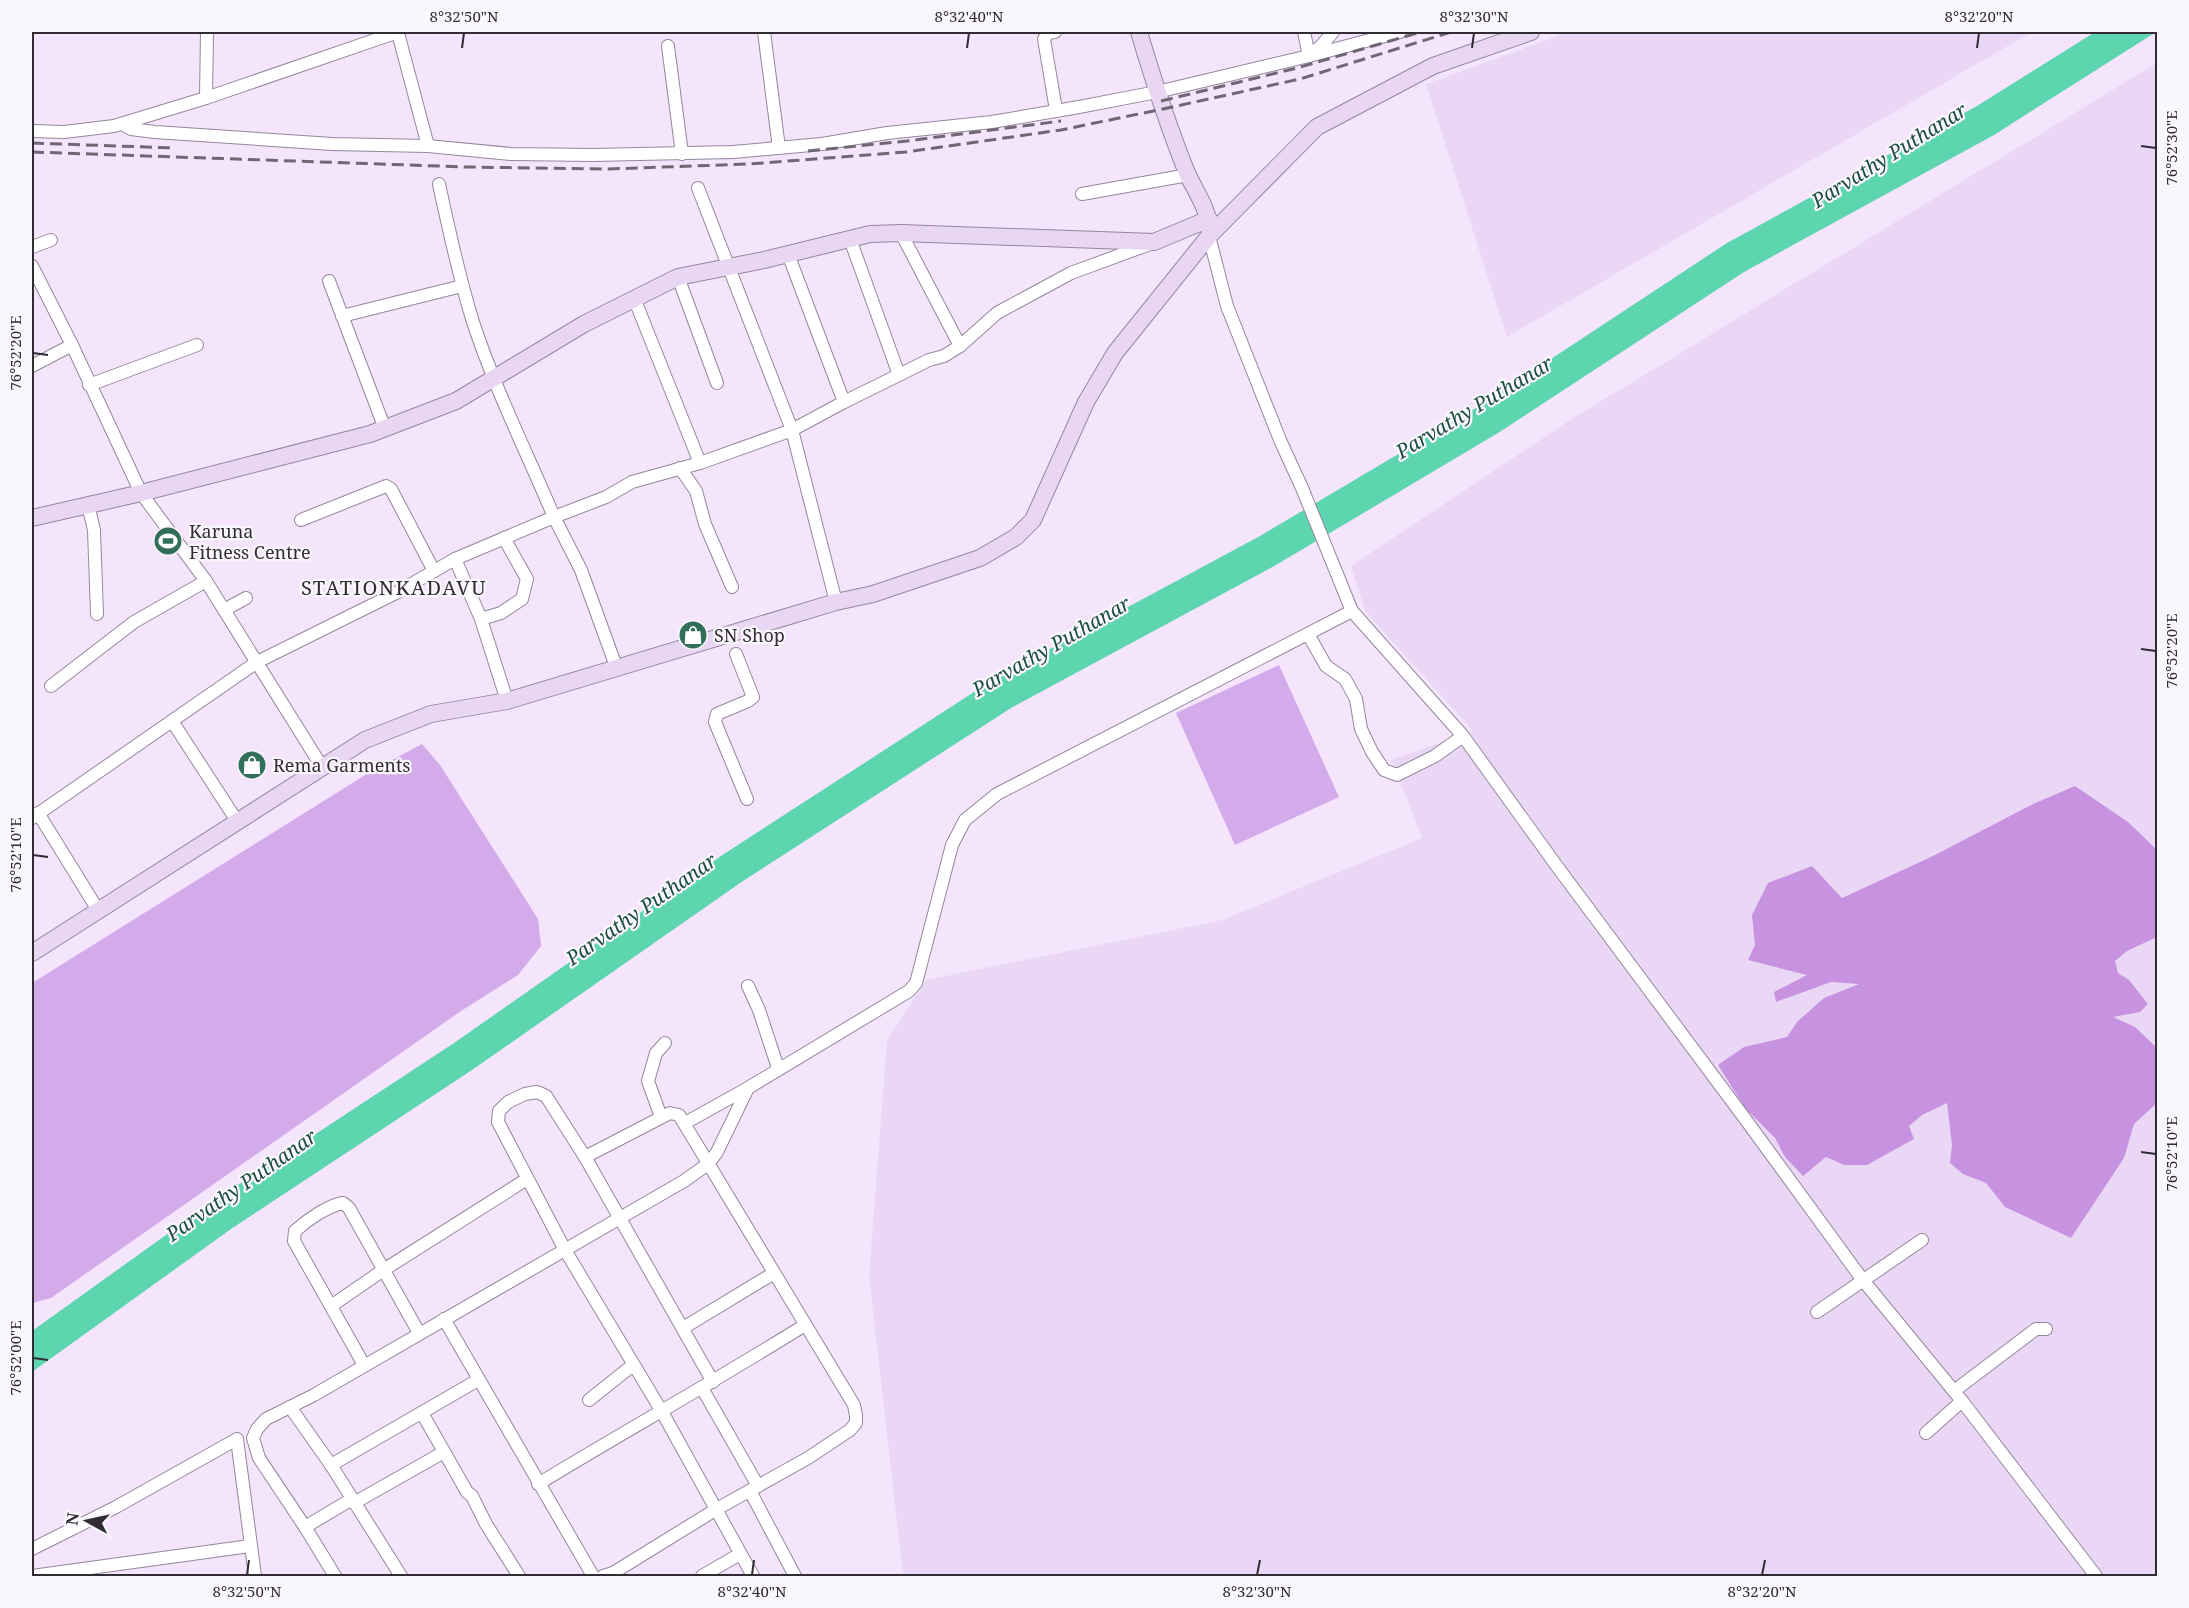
<svg xmlns="http://www.w3.org/2000/svg" width="2189" height="1608" font-family="'Noto Serif',serif">
  <style>
    .built { fill: #ead7f5 }
    .green { fill: #d4abea }
    .forest { fill: #c793e1 }
    .water { fill: #5dd5af }
    .lines { fill: none; stroke-linecap: round; stroke-linejoin: round }
    .street-casing { stroke: #94879c; stroke-width: 14 }
    .secondary-casing { stroke: #94879c; stroke-width: 18 }
    .street { stroke: #fff; stroke-width: 12 }
    .secondary { stroke: #e9d6f3; stroke-width: 16 }
    .rail { stroke: #706774; stroke-width: 3; stroke-dasharray: 12 6; stroke-linecap: butt }
    .ticks { fill: none; stroke: #312b34; stroke-width: 2 }
    .labels { text-anchor: middle; dominant-baseline: central; stroke-width: 4.5; stroke-linejoin: round; paint-order: stroke }
    .poi-label { font-size: 18px; fill: #312b34; stroke: #faf7fc; text-anchor: start }
    .water-label { font-size: 20px; font-style: italic; fill: #1b4e3e; stroke: #faf7fc }
    .neighbourhood-label { font-size: 20px; letter-spacing: 1.5px; fill: #312b34; stroke: #faf7fc }
    .neatline { fill: none; stroke: #312b34; stroke-width: 2 }
    .ticks-label { font-size: 15px; text-anchor: middle; fill: #312b34 }
  </style>
  <rect width="100%" height="100%" fill="#f4e5fc"/>
  <!-- built -->
  <g class="built">
    <path d="M1569,32H2032L1507,337L1426,84Z"/>
    <path d="M2157,63V1576H903L869,1276L887,1040L926,980L1222,920L1422,838L1391,760L1473,731L1365,611L1351,566L1567,422Z"/>
  </g>
  <!-- green -->
  <g class="green">
    <path d="M1279,665L1339,797L1235,845L1176,713Z"/>
    <path d="M422,744L440,765L538,919L541,946L518,975L461,1011L51,1298L32,1303V983L370,772Z"/>
  </g>
  <!-- forest -->
  <path class="forest" d="M2075,786L2128,822L2157,850V937L2127,951L2115,961L2118,973L2129,980L2148,1004L2140,1012L2113,1017L2135,1027L2157,1048L2158,1102L2134,1124L2124,1158L2071,1238L2005,1207L1986,1183L1963,1174L1950,1163L1952,1145L1947,1103L1922,1115L1909,1126L1914,1139L1867,1165H1844L1826,1157L1803,1176L1785,1157L1775,1138L1745,1108L1718,1065L1744,1047L1787,1037L1797,1022L1824,998L1859,984L1831,982L1776,1002L1774,992L1807,975L1748,960L1755,945L1752,915L1768,883L1812,866L1842,898L1931,857L2033,804Z"/>
  <!-- water -->
  <path class="water" d="M2095,32H2156L1994,135L1744,272L1498,433L1276,565L1011,708L743,881L472,1070L231,1229L32,1372V1331L212,1202L454,1043L724,854L994,679L1260,536L1481,405L1727,243L1977,106Z"/>
  <g class="lines">
    <!-- street casing -->
    <g class="street-casing">
      <g id="street">
        <path d="M764,32L779,148"/>
        <path d="M1055,32L1048,33L1044,39L1056,110"/>
        <path d="M1304,32L1309,56L1322,45L1333,32"/>
        <path d="M398,33L428,146"/>
        <path d="M668,46L682,154"/>
        <path d="M206,98L207,32"/>
        <path d="M122,124L131,129L155,132L332,144L428,146L511,154L593,155L733,152L822,144L887,133L992,122L1079,107L1157,92L1309,56L1400,32"/>
        <path d="M32,131L64,132L114,126L206,98L398,32"/>
        <path d="M698,188L792,430L836,602"/>
        <path d="M1082,194L1188,175"/>
        <path d="M901,233L960,346"/>
        <path d="M1209,236L1227,306L1280,440L1302,488L1352,611L1463,736L1556,865L1743,1116L1862,1279L1962,1401L2096,1576"/>
        <path d="M850,239L899,375"/>
        <path d="M32,247L51,240"/>
        <path d="M788,254L844,402"/>
        <path d="M32,266L72,345L141,493L206,581L322,767"/>
        <path d="M678,277L717,383"/>
        <path d="M329,281L385,429"/>
        <path d="M634,298L700,463"/>
        <path d="M342,316L462,286"/>
        <path d="M32,366L72,345"/>
        <path d="M89,385L197,345"/>
        <path d="M680,468L696,491L705,524L732,587"/>
        <path d="M88,505L94,530L97,614"/>
        <path d="M301,520L386,486L391,489L434,571"/>
        <path d="M455,559L481,619L507,701"/>
        <path d="M224,610L246,598"/>
        <path d="M481,619L501,613L522,599L527,579L504,538"/>
        <path d="M1308,634L1326,666L1345,679L1356,699L1361,729L1372,752L1384,770L1397,775L1435,756L1463,736"/>
        <path d="M736,654L753,697L748,701L717,714L715,722L747,799"/>
        <path d="M617,669L581,570L554,517L606,497L632,482L700,463L792,430L844,402L929,360L944,356L960,346L997,313L1071,273L1150,244"/>
        <path d="M51,686L134,622L206,581"/>
        <path d="M172,721L237,821"/>
        <path d="M38,813L98,910"/>
        <path d="M32,818L257,662L396,593L455,559L554,517C527,453 495,389 473,322C459,277 449,231 439,184"/>
        <path d="M748,986L759,1010L778,1068"/>
        <path d="M661,1117L648,1081L656,1053L665,1043"/>
        <path d="M685,1123L748,1088"/>
        <path d="M585,1157L670,1113L679,1115L854,1405L856,1416V1423L850,1430L808,1458L715,1510L613,1573L603,1576"/>
        <path d="M331,1306L385,1269L527,1179"/>
        <path d="M1817,1312L1922,1240"/>
        <path d="M444,1319L593,1576"/>
        <path d="M683,1328L774,1273"/>
        <path d="M364,1365L294,1241L295,1231C307,1220 327,1206 343,1203L349,1208L419,1333"/>
        <path d="M713,1382L585,1157L546,1096L537,1092L525,1094L508,1102L499,1111L498,1122L565,1250L661,1410L753,1576"/>
        <path d="M702,1388L758,1486"/>
        <path d="M1954,1391L2036,1329H2046"/>
        <path d="M589,1400L633,1365"/>
        <path d="M290,1407L331,1465L401,1576"/>
        <path d="M422,1413L467,1492L472,1496L486,1524L519,1576"/>
        <path d="M1926,1433L1962,1401"/>
        <path d="M331,1465L478,1380"/>
        <path d="M538,1484C627,1430 717,1380 805,1325"/>
        <path d="M750,1491L795,1576"/>
        <path d="M354,1503L444,1452"/>
        <path d="M305,1527L352,1499"/>
        <path d="M32,1549L116,1507L237,1439L255,1576"/>
        <path d="M32,1576L250,1546"/>
        <path d="M335,1576L305,1527L259,1458L253,1438L257,1429L266,1419L314,1395L684,1181L708,1164L717,1152L748,1088L909,991L916,983L952,845L965,820L997,794L1352,611"/>
        <path d="M702,1576L740,1554"/>
      </g>
    </g>
    <!-- secondary casing -->
    <g class="secondary-casing">
      <g id="secondary">
        <path d="M1139,32C1153,79 1168,126 1187,173C1195,191 1209,209 1209,229"/>
        <path d="M32,518L141,493L370,434L456,401L584,324L678,277L764,260L870,234L901,233L1154,242L1209,219"/>
        <path d="M32,953L365,740L431,714L507,701L836,602L873,594L980,558L1016,537L1033,520L1086,402L1115,353L1209,236L1317,127L1433,66L1531,32"/>
      </g>
    </g>
    <!-- street -->
    <use href="#street" class="street"/>
    <!-- secondary -->
    <use href="#secondary" class="secondary"/>
    <!-- rail -->
    <g class="rail">
      <path d="M1161,101L1297,68L1421,32"/>
      <path d="M32,143L175,148"/>
      <path d="M808,151L907,141L1061,121"/>
      <path d="M32,152L467,167L609,169L749,164L906,152L1061,130L1163,109L1300,79L1451,32"/>
    </g>
  </g>
  <!-- ticks -->
  <path class="ticks" d="M462,48L464,33M967,48L969,33M1472,48L1474,33M1977,48L1979,33M2141,146L2156,148M33,353L48,355M2141,649L2156,651M33,855L48,857M2141,1152L2156,1154M33,1358L48,1360M247,1575L249,1560M752,1575L754,1560M1257,1575L1260,1560M1762,1575L1765,1560"/>
  <!-- icons -->
  <defs>
    <g id="stadium-disc" transform="scale(1.5)"><circle r="9.5" fill="#316f5b" stroke="#faf7fc"/><path d="M0-5a6.5 5 0 1 0 0 10a6.5 5 0 1 0 0-10ZM-3.5-1.8h7v3.6h-7Z" fill="#fff"/></g>
    <g id="shop-disc" transform="scale(1.5)"><circle r="9.5" fill="#316f5b" stroke="#faf7fc"/><path d="M-5-2.5h2.3a2.7 3.5 0 0 1 5.4 0H5L5.5 6h-11ZM-1.5-2.5h3a1.5 2.3 0 0 0-3 0Z" fill="#fff"/></g>
  </defs>
  <g fill-rule="evenodd">
    <use href="#stadium-disc" x="168" y="541"/>
    <use href="#shop-disc" x="693" y="635"/>
    <use href="#shop-disc" x="252" y="765"/>
  </g>
  <g class="labels">
    <!-- poi labels -->
    <g class="poi-label">
      <text x="189" y="531">Karuna<tspan x="189" dy="21">Fitness Centre</tspan></text>
      <text x="714" y="635">SN Shop</text>
      <text x="273" y="765">Rema Garments</text>
    </g>
    <!-- water labels -->
    <g class="water-label">
      <text transform="translate(1889 155) rotate(-32)">Parvathy Puthanar</text>
      <text transform="translate(1474 407) rotate(-31)">Parvathy Puthanar</text>
      <text transform="translate(1051 646) rotate(-30)">Parvathy Puthanar</text>
      <text transform="translate(641 909) rotate(-35)">Parvathy Puthanar</text>
      <text transform="translate(241 1185) rotate(-35)">Parvathy Puthanar</text>
    </g>
    <!-- neighbourhood labels -->
    <g class="neighbourhood-label">
      <text x="394" y="587">STATIONKADAVU</text>
    </g>
  </g>
  <!-- border -->
  <rect width="2189" height="1608" fill="none" stroke="#faf7fc" stroke-width="66"/>
  <!-- north arrow -->
  <g transform="translate(87 1521) rotate(278)" stroke="#faf7fc" stroke-width="4.5" paint-order="stroke">
  <path d="M0-4.5L10 22L0 15L-10 22Z" fill="#312b34"/>
  <text y="-9" font-size="16" font-weight="bold" text-anchor="middle" fill="#312b34">N</text>
  </g>
  <rect x="33" y="33" width="2123" height="1542" class="neatline"/>
  <g class="ticks-label">
    <text x="464" y="22">8°32'50"N</text>
    <text x="969" y="22">8°32'40"N</text>
    <text x="1474" y="22">8°32'30"N</text>
    <text x="1979" y="22">8°32'20"N</text>
    <text transform="translate(2172 148) rotate(-90)" y="5">76°52'30"E</text>
    <text transform="translate(16 353) rotate(-90)" y="5">76°52'20"E</text>
    <text transform="translate(2172 651) rotate(-90)" y="5">76°52'20"E</text>
    <text transform="translate(16 855) rotate(-90)" y="5">76°52'10"E</text>
    <text transform="translate(2172 1154) rotate(-90)" y="5">76°52'10"E</text>
    <text transform="translate(16 1358) rotate(-90)" y="5">76°52'00"E</text>
    <text x="247" y="1597">8°32'50"N</text>
    <text x="752" y="1597">8°32'40"N</text>
    <text x="1257" y="1597">8°32'30"N</text>
    <text x="1762" y="1597">8°32'20"N</text>
  </g>
</svg>
